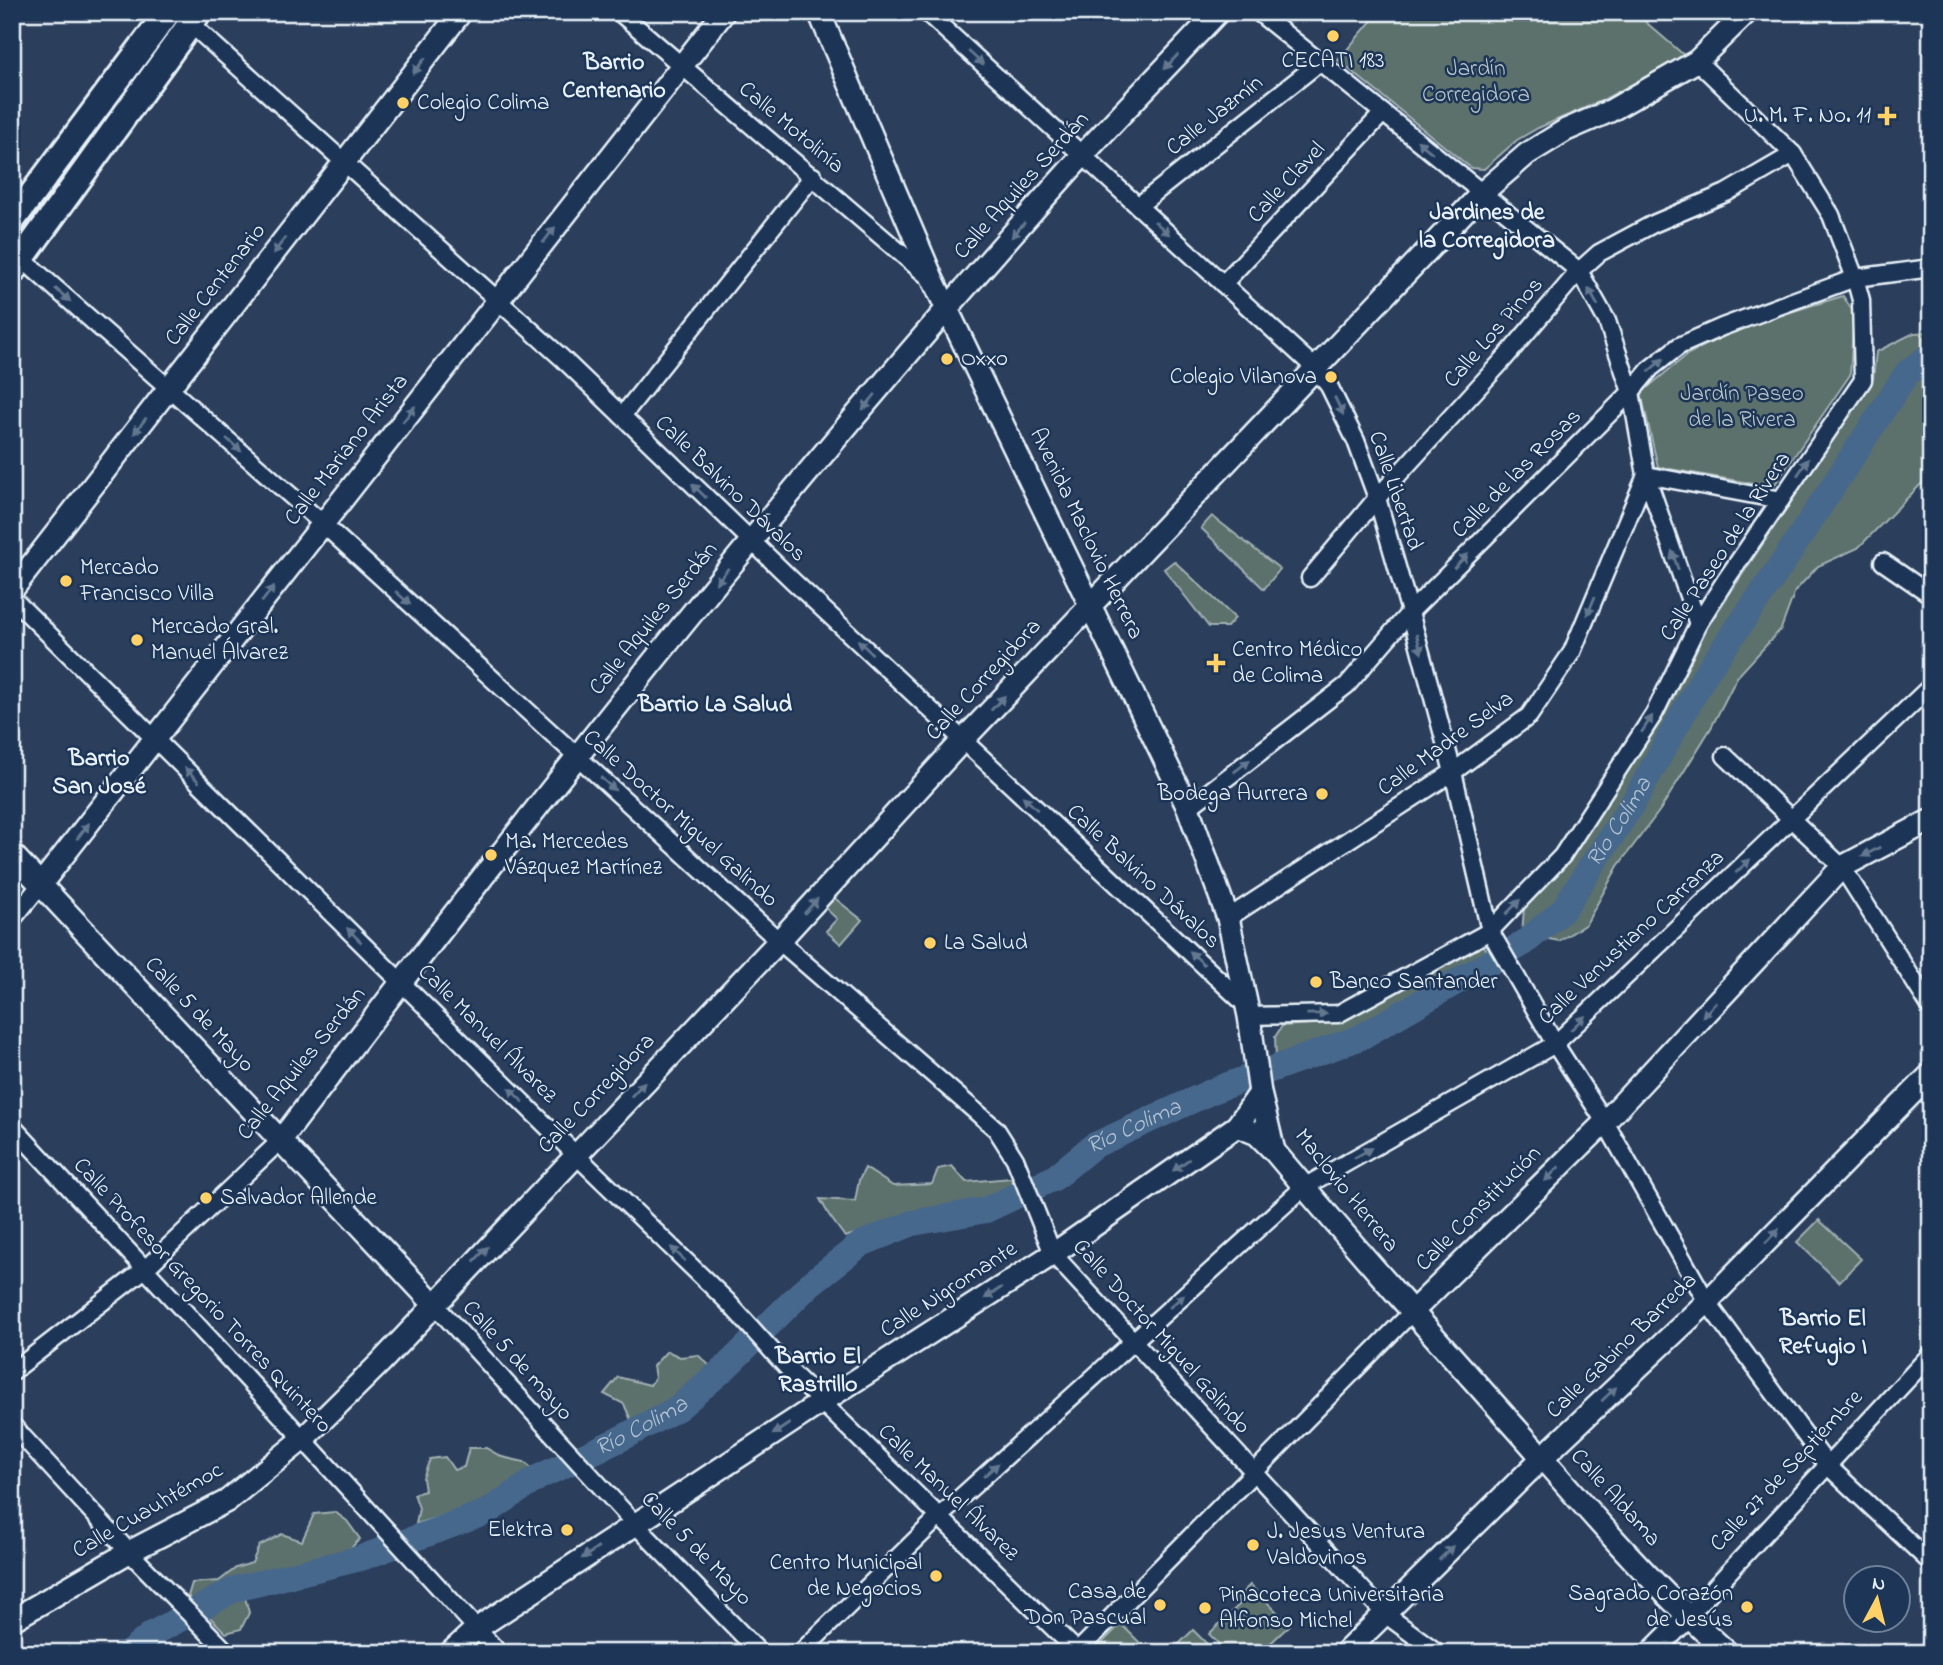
<svg xmlns="http://www.w3.org/2000/svg" width="1943" height="1665" font-family="'Indie Flower',sans-serif">
  <style>
    .green { fill: #5b706c; stroke: #a2b0b2; stroke-width: 2 }
    .lines { fill: none; stroke-linecap: round; stroke-linejoin: round }
    .river { stroke: #47688d; stroke-width: 26 }
    .street-casing { stroke: #e8f1f8; stroke-width: 21 }
    .secondary-casing { stroke: #e8f1f8; stroke-width: 26 }
    .primary-casing { stroke: #e8f1f8; stroke-width: 30 }
    .street { stroke: #1d3557; stroke-width: 16 }
    .secondary { stroke: #1d3557; stroke-width: 21 }
    .primary { stroke: #1d3557; stroke-width: 24 }
    .oneway { fill: #64778f }
    .poi-dot { fill: #ffd166; stroke: #1d3557; stroke-width: 2.5 }
    .labels { text-anchor: middle; dominant-baseline: central; stroke-width: 5; stroke-linejoin: round; paint-order: stroke }
    .poi-label { font-size: 23px; fill: #e8f1f8; stroke: #1d3557; text-anchor: start }
    .park-label { font-size: 23px; fill: #b7c4c7; stroke: #1d3557 }
    .street-label { font-size: 23px; fill: #e8f1f8; stroke: #1d3557 }
    .neighbourhood-label { font-size: 24px; font-weight: bold; fill: #e8f1f8; stroke: #1d3557 }
    .water-label { font-size: 24px; font-style: italic; fill: #b0c1d3; stroke: #1d3557 }
  </style>
  <rect width="100%" height="100%" fill="#2b3e5c"/>
  <filter id="ink" filterUnits="userSpaceOnUse"><feTurbulence type="fractalNoise" baseFrequency=".0143" numOctaves="2"/><feDisplacementMap in="SourceGraphic" scale="14" xChannelSelector="R" yChannelSelector="G"/><feConvolveMatrix kernelMatrix="1 2 1 2 8 2 1 2 1" color-interpolation-filters="sRGB"/></filter>
  <g filter="url(#ink)">
    <!-- green -->
    <g class="green">
      <path d="M1379,12H1634L1685,56L1601,101L1538,128L1517,140L1484,169L1471,168L1338,60Z"/>
      <path d="M1843,296L1854,313L1850,375L1773,487L1658,467L1641,393L1688,354L1744,326Z"/>
      <path d="M1931,332V474L1858,548L1818,566L1795,591L1781,629L1737,677L1711,728L1660,810L1618,866L1586,924L1559,941L1522,934L1524,908L1563,867L1666,712L1708,626L1873,379L1876,352L1914,333Z"/>
      <path d="M1212,516L1280,569L1264,589L1201,528Z"/>
      <path d="M1174,561L1235,618L1227,627H1209L1164,569Z"/>
      <path d="M832,896L862,920L841,944L826,931L837,919L823,906Z"/>
      <path d="M1483,944L1491,957L1474,968L1439,981L1422,998L1401,1004L1384,1017L1357,1033L1342,1032C1327,1049 1299,1059 1276,1058L1275,1037L1282,1026L1337,1022Z"/>
      <path d="M952,1166L966,1182L1011,1178L1016,1189L983,1205L902,1219L845,1237L829,1215L820,1199L855,1201L859,1180L865,1168L893,1186L932,1184L938,1169Z"/>
      <path d="M1819,1220L1861,1259L1839,1282L1797,1242Z"/>
      <path d="M667,1351L680,1357L698,1355L710,1366L676,1402L631,1420L624,1404L604,1394L618,1377L650,1385L655,1378L653,1366Z"/>
      <path d="M469,1448H486L502,1457L524,1462L534,1470L478,1505L416,1524L419,1508L414,1494L425,1491L423,1478L430,1459L445,1457L454,1470L464,1467Z"/>
      <path d="M335,1512L347,1521L360,1539L342,1557L311,1576L277,1574L264,1589L244,1593L249,1613L241,1629L226,1633L188,1596L192,1583L219,1581L236,1568L252,1563L259,1546L282,1534L302,1541L314,1514Z"/>
      <path d="M1250,1585L1290,1625L1260,1653H1228L1209,1634L1240,1604L1236,1599Z"/>
      <path d="M1121,1624L1145,1648L1140,1653H1092Z"/>
      <path d="M1193,1630L1216,1653H1180L1175,1648Z"/>
    </g>
    <g class="lines">
      <!-- river -->
      <path class="river" id="s1" d="M129,1653L152,1634L235,1589L361,1558L487,1512L539,1477L618,1440L678,1408L726,1367L810,1284L861,1244L913,1223L986,1210L1054,1178L1093,1146L1217,1089L1359,1038L1524,943L1562,911L1633,803L1706,673L1774,576L1907,373L1931,355"/>
      <!-- street casing -->
      <g class="street-casing">
        <g id="street">
          <path d="M619,12L931,279"/>
          <path d="M926,12L1315,368L1329,386L1356,441L1377,498L1410,612L1453,772L1490,931L1555,1044L1605,1122L1707,1302L1828,1466L1931,1563"/>
          <path d="M1258,12L1579,271L1607,321L1631,392L1646,475L1698,624"/>
          <path d="M184,18L562,358L793,581L1246,1005"/>
          <path d="M1138,206L1320,62"/>
          <path d="M12,250L323,524L779,941L996,1129L1015,1159L1053,1254L1385,1614L1438,1653"/>
          <path d="M1223,284L1383,113"/>
          <path d="M622,416L813,176"/>
          <path d="M1883,562L1931,595"/>
          <path d="M1310,578L1377,498L1504,359L1579,271L1599,253L1653,224L1726,193L1793,154"/>
          <path d="M12,598L576,1155L727,1301L791,1372L1079,1653"/>
          <path d="M1725,756L1842,867L1931,1008"/>
          <path d="M1188,808L1347,685L1410,612L1631,392L1651,368L1679,346L1722,327L1855,278L1931,268"/>
          <path d="M1228,918L1453,772L1529,716L1572,652L1646,475L1781,500"/>
          <path d="M12,920L41,884"/>
          <path d="M1249,1016L1338,1014L1490,931L1562,856L1654,714L1698,624L1725,581L1863,380L1861,300L1855,278L1831,215L1793,154L1697,61"/>
          <path d="M12,1126L303,1439L499,1653"/>
          <path d="M434,1304L635,1524L760,1653"/>
          <path d="M12,1372L145,1269L281,1140"/>
          <path d="M12,1425L129,1552L228,1653"/>
          <path d="M1687,1617L1931,1354"/>
          <path d="M800,1653L940,1516L1304,1187L1555,1044L1931,686"/>
          <path d="M1076,1653L1412,1312"/>
        </g>
      </g>
      <!-- secondary casing -->
      <g class="secondary-casing">
        <g id="secondary">
          <path d="M819,12L933,280L1188,808L1228,918L1249,1016L1260,1093L1274,1151"/>
          <path d="M12,590L461,12"/>
          <path d="M12,854L434,1304"/>
          <path d="M41,884L724,12"/>
          <path d="M1237,1126L1257,1134L1274,1151C1355,1248 1439,1342 1523,1436C1588,1510 1654,1588 1728,1653"/>
          <path d="M281,1140C536,803 798,471 1081,157C1126,108 1173,60 1218,12"/>
          <path d="M1412,1312L1605,1122L1842,867L1931,820"/>
          <path d="M12,1620L129,1552L227,1501L303,1439L380,1363L779,941L963,740L1482,193L1527,154L1566,130L1610,111L1697,61L1747,12"/>
          <path d="M450,1653L476,1629L822,1402L1053,1254L1237,1126L1260,1093"/>
          <path d="M1345,1653L1542,1458L1707,1302L1931,1074"/>
          <path d="M1651,1653L1687,1617"/>
        </g>
      </g>
      <!-- primary casing -->
      <g class="primary-casing">
        <g id="primary">
          <path d="M12,221L168,12"/>
          <path d="M12,272L199,12"/>
        </g>
      </g>
      <!-- street -->
      <use href="#street" class="street"/>
      <!-- secondary -->
      <use href="#secondary" class="secondary"/>
      <!-- primary -->
      <use href="#primary" class="primary"/>
    </g>
    <!-- one-way arrows -->
    <defs><path id="oneway-solid" d="M-6-.8H1V-3.2L6.5 0L1 3.2V.8H-6Z" transform="scale(1.75)"/></defs>
    <g class="oneway">
      <use href="#oneway-solid" transform="translate(976 58) rotate(42)"/>
      <use href="#oneway-solid" transform="translate(1171 62) rotate(133)"/>
      <use href="#oneway-solid" transform="translate(419 66) rotate(128)"/>
      <use href="#oneway-solid" transform="translate(1425 147) rotate(-141)"/>
      <use href="#oneway-solid" transform="translate(1162 228) rotate(42)"/>
      <use href="#oneway-solid" transform="translate(1018 230) rotate(131)"/>
      <use href="#oneway-solid" transform="translate(549 235) rotate(-52)"/>
      <use href="#oneway-solid" transform="translate(279 246) rotate(128)"/>
      <use href="#oneway-solid" transform="translate(63 295) rotate(41)"/>
      <use href="#oneway-solid" transform="translate(1593 297) rotate(-119)"/>
      <use href="#oneway-solid" transform="translate(1656 365) rotate(-41)"/>
      <use href="#oneway-solid" transform="translate(869 402) rotate(130)"/>
      <use href="#oneway-solid" transform="translate(1339 406) rotate(64)"/>
      <use href="#oneway-solid" transform="translate(409 414) rotate(-52)"/>
      <use href="#oneway-solid" transform="translate(140 426) rotate(128)"/>
      <use href="#oneway-solid" transform="translate(234 445) rotate(42)"/>
      <use href="#oneway-solid" transform="translate(1803 467) rotate(-56)"/>
      <use href="#oneway-solid" transform="translate(699 491) rotate(-136)"/>
      <use href="#oneway-solid" transform="translate(1675 560) rotate(-109)"/>
      <use href="#oneway-solid" transform="translate(1461 561) rotate(-45)"/>
      <use href="#oneway-solid" transform="translate(722 576) rotate(129)"/>
      <use href="#oneway-solid" transform="translate(268 594) rotate(-52)"/>
      <use href="#oneway-solid" transform="translate(403 598) rotate(42)"/>
      <use href="#oneway-solid" transform="translate(1591 606) rotate(113)"/>
      <use href="#oneway-solid" transform="translate(1419 644) rotate(75)"/>
      <use href="#oneway-solid" transform="translate(865 647) rotate(-136)"/>
      <use href="#oneway-solid" transform="translate(998 703) rotate(-46)"/>
      <use href="#oneway-solid" transform="translate(1647 724) rotate(-57)"/>
      <use href="#oneway-solid" transform="translate(1242 766) rotate(-38)"/>
      <use href="#oneway-solid" transform="translate(192 775) rotate(-135)"/>
      <use href="#oneway-solid" transform="translate(608 784) rotate(42)"/>
      <use href="#oneway-solid" transform="translate(1030 803) rotate(-137)"/>
      <use href="#oneway-solid" transform="translate(83 831) rotate(-52)"/>
      <use href="#oneway-solid" transform="translate(1871 852) rotate(152)"/>
      <use href="#oneway-solid" transform="translate(1743 866) rotate(-44)"/>
      <use href="#oneway-solid" transform="translate(811 906) rotate(-48)"/>
      <use href="#oneway-solid" transform="translate(1513 907) rotate(-46)"/>
      <use href="#oneway-solid" transform="translate(354 935) rotate(-135)"/>
      <use href="#oneway-solid" transform="translate(1197 958) rotate(-137)"/>
      <use href="#oneway-solid" transform="translate(1709 1010) rotate(133)"/>
      <use href="#oneway-solid" transform="translate(1317 1014) rotate(-1)"/>
      <use href="#oneway-solid" transform="translate(1578 1023) rotate(-44)"/>
      <use href="#oneway-solid" transform="translate(638 1089) rotate(-47)"/>
      <use href="#oneway-solid" transform="translate(516 1095) rotate(-135)"/>
      <use href="#oneway-solid" transform="translate(1363 1153) rotate(-30)"/>
      <use href="#oneway-solid" transform="translate(1181 1165) rotate(145)"/>
      <use href="#oneway-solid" transform="translate(1552 1174) rotate(135)"/>
      <use href="#oneway-solid" transform="translate(1772 1236) rotate(-46)"/>
      <use href="#oneway-solid" transform="translate(481 1254) rotate(-46)"/>
      <use href="#oneway-solid" transform="translate(678 1254) rotate(-136)"/>
      <use href="#oneway-solid" transform="translate(993 1293) rotate(147)"/>
      <use href="#oneway-solid" transform="translate(1177 1301) rotate(-42)"/>
      <use href="#oneway-solid" transform="translate(1609 1394) rotate(-43)"/>
      <use href="#oneway-solid" transform="translate(781 1429) rotate(147)"/>
      <use href="#oneway-solid" transform="translate(991 1470) rotate(-42)"/>
      <use href="#oneway-solid" transform="translate(590 1553) rotate(147)"/>
      <use href="#oneway-solid" transform="translate(1446 1553) rotate(-45)"/>
    </g>
  </g>
  <!-- markers -->
  <g class="poi-dot">
    <circle cx="1333" cy="36" r="7"/>
    <circle cx="403" cy="103" r="7"/>
    <path d="M1883.5 105.5h7v7h7v7h-7v7h-7v-7h-7v-7h7z"/>
    <circle cx="947" cy="359" r="7"/>
    <circle cx="1331" cy="377" r="7"/>
    <circle cx="66" cy="581" r="7"/>
    <circle cx="137" cy="640" r="7"/>
    <path d="M1212.5 652.5h7v7h7v7h-7v7h-7v-7h-7v-7h7z"/>
    <circle cx="1322" cy="794" r="7"/>
    <circle cx="491" cy="855" r="7"/>
    <circle cx="930" cy="943" r="7"/>
    <circle cx="1316" cy="982" r="7"/>
    <circle cx="206" cy="1198" r="7"/>
    <circle cx="567" cy="1530" r="7"/>
    <circle cx="1253" cy="1545" r="7"/>
    <circle cx="936" cy="1576" r="7"/>
    <circle cx="1160" cy="1605" r="7"/>
    <circle cx="1747" cy="1607" r="7"/>
    <circle cx="1205" cy="1608" r="7"/>
  </g>
  <g class="labels">
    <!-- poi labels -->
    <g class="poi-label">
      <text x="1333" y="61" text-anchor="middle">CECATI 183</text>
      <text x="417" y="103">Colegio Colima</text>
      <text x="1871" y="116" text-anchor="end">U. M. F. No. 11</text>
      <text x="961" y="359">Oxxo</text>
      <text x="1317" y="377" text-anchor="end">Colegio Vilanova</text>
      <text x="80" y="568">Mercado<tspan x="80" dy="26">Francisco Villa</tspan></text>
      <text x="151" y="627">Mercado Gral.<tspan x="151" dy="26">Manuel Álvarez</tspan></text>
      <text x="1232" y="650">Centro Médico<tspan x="1232" dy="26">de Colima</tspan></text>
      <text x="1308" y="794" text-anchor="end">Bodega Aurrera</text>
      <text x="505" y="842">Ma. Mercedes<tspan x="505" dy="26">Vázquez Martínez</tspan></text>
      <text x="944" y="943">La Salud</text>
      <text x="1330" y="982">Banco Santander</text>
      <text x="220" y="1198">Salvador Allende</text>
      <text x="553" y="1530" text-anchor="end">Elektra</text>
      <text x="1267" y="1532">J. Jesus Ventura<tspan x="1267" dy="26">Valdovinos</tspan></text>
      <text x="922" y="1563" text-anchor="end">Centro Municipal<tspan x="922" dy="26">de Negocios</tspan></text>
      <text x="1146" y="1592" text-anchor="end">Casa de<tspan x="1146" dy="26">Don Pascual</tspan></text>
      <text x="1733" y="1594" text-anchor="end">Sagrado Corazón<tspan x="1733" dy="26">de Jesús</tspan></text>
      <text x="1219" y="1595">Pinacoteca Universitaria<tspan x="1219" dy="26">Alfonso Michel</tspan></text>
    </g>
    <!-- park labels -->
    <g class="park-label">
      <text x="1476" y="69">Jardín<tspan x="1476" dy="26">Corregidora</tspan></text>
      <text x="1742" y="394">Jardín Paseo<tspan x="1742" dy="26">de la Rivera</tspan></text>
    </g>
    <!-- street labels -->
    <g class="street-label">
      <text transform="translate(1215 116) rotate(-38)">Calle Jazmín</text>
      <text transform="translate(791 128) rotate(40)">Calle Motolinía</text>
      <text transform="translate(1287 183) rotate(-47)">Calle Clavel</text>
      <text transform="translate(1022 186) rotate(-48)">Calle Aquiles Serdán</text>
      <text transform="translate(216 285) rotate(-52)">Calle Centenario</text>
      <text transform="translate(1494 333) rotate(-49)">Calle Los Pinos</text>
      <text transform="translate(347 450) rotate(-52)">Calle Mariano Arista</text>
      <text transform="translate(1517 474) rotate(-45)">Calle de las Rosas</text>
      <text transform="translate(730 489) rotate(44)">Calle Balvino Dávalos</text>
      <text transform="translate(1395 491) rotate(71)">Calle Libertad</text>
      <text transform="translate(1086 534) rotate(64)">Avenida Maclovio Herrera</text>
      <text transform="translate(1726 547) rotate(-57)">Calle Paseo de la Rivera</text>
      <text transform="translate(654 619) rotate(-51)">Calle Aquiles Serdán</text>
      <text transform="translate(984 680) rotate(-47)">Calle Corregidora</text>
      <text transform="translate(1446 744) rotate(-36)">Calle Madre Selva</text>
      <text transform="translate(680 819) rotate(42)">Calle Doctor Miguel Galindo</text>
      <text transform="translate(1143 877) rotate(43)">Calle Balvino Dávalos</text>
      <text transform="translate(1632 938) rotate(-43)">Calle Venustiano Carranza</text>
      <text transform="translate(199 1015) rotate(47)">Calle 5 de Mayo</text>
      <text transform="translate(487 1034) rotate(45)">Calle Manuel Álvarez</text>
      <text transform="translate(302 1064) rotate(-51)">Calle Aquiles Serdán</text>
      <text transform="translate(597 1094) rotate(-46)">Calle Corregidora</text>
      <text transform="translate(1346 1191) rotate(51)">Maclovio Herrera</text>
      <text transform="translate(1479 1209) rotate(-45)">Calle Constitución</text>
      <text transform="translate(949 1290) rotate(-33)">Calle Nigromante</text>
      <text transform="translate(202 1296) rotate(47)">Calle Profesor Gregorio Torres Quintero</text>
      <text transform="translate(1161 1337) rotate(48)">Calle Doctor Miguel Galindo</text>
      <text transform="translate(1622 1346) rotate(-44)">Calle Gabino Barreda</text>
      <text transform="translate(517 1361) rotate(48)">Calle 5 de mayo</text>
      <text transform="translate(1787 1471) rotate(-47)">Calle 27 de Septiembre</text>
      <text transform="translate(948 1493) rotate(44)">Calle Manuel Álvarez</text>
      <text transform="translate(1615 1498) rotate(48)">Calle Aldama</text>
      <text transform="translate(148 1511) rotate(-30)">Calle Cuauhtémoc</text>
      <text transform="translate(696 1549) rotate(46)">Calle 5 de Mayo</text>
    </g>
    <!-- neighbourhood labels -->
    <g class="neighbourhood-label">
      <text x="614" y="63">Barrio<tspan x="614" dy="28">Centenario</tspan></text>
      <text x="1487" y="213">Jardines de<tspan x="1487" dy="28">la Corregidora</tspan></text>
      <text x="715" y="705">Barrio La Salud</text>
      <text x="99" y="759">Barrio<tspan x="99" dy="28">San José</tspan></text>
      <text x="1823" y="1319">Barrio El<tspan x="1823" dy="28">Refugio I</tspan></text>
      <text x="818" y="1357">Barrio El<tspan x="818" dy="28">Rastrillo</tspan></text>
    </g>
    <!-- water labels -->
    <g class="water-label">
      <text stroke="none"><textPath href="#s1" startOffset="1741">Río Colima</textPath></text>
      <text stroke="none"><textPath href="#s1" startOffset="1153">Río Colima</textPath></text>
      <text stroke="none"><textPath href="#s1" startOffset="565">Río Colima</textPath></text>
    </g>
  </g>
  <!-- margin -->
  <rect width="1943" height="1665" fill="none" stroke="#1d3557" stroke-width="42"/>
  <rect x="21" y="21" width="1901" height="1623" fill="none" stroke="#e8f1f8" stroke-width="2.5" filter="url(#ink)"/>
  <!-- north arrow -->
  <g transform="translate(1877 1599) rotate(7)"><circle r="33" fill="#1d3557" stroke="#6e8097" stroke-width="2"/>
  <path d="M0-5L12 26L0 18L-12 26Z" fill="#ffd166"/>
  <text y="-10" font-size="19" font-weight="bold" text-anchor="middle" fill="#e8f1f8">N</text>
  </g>
</svg>
